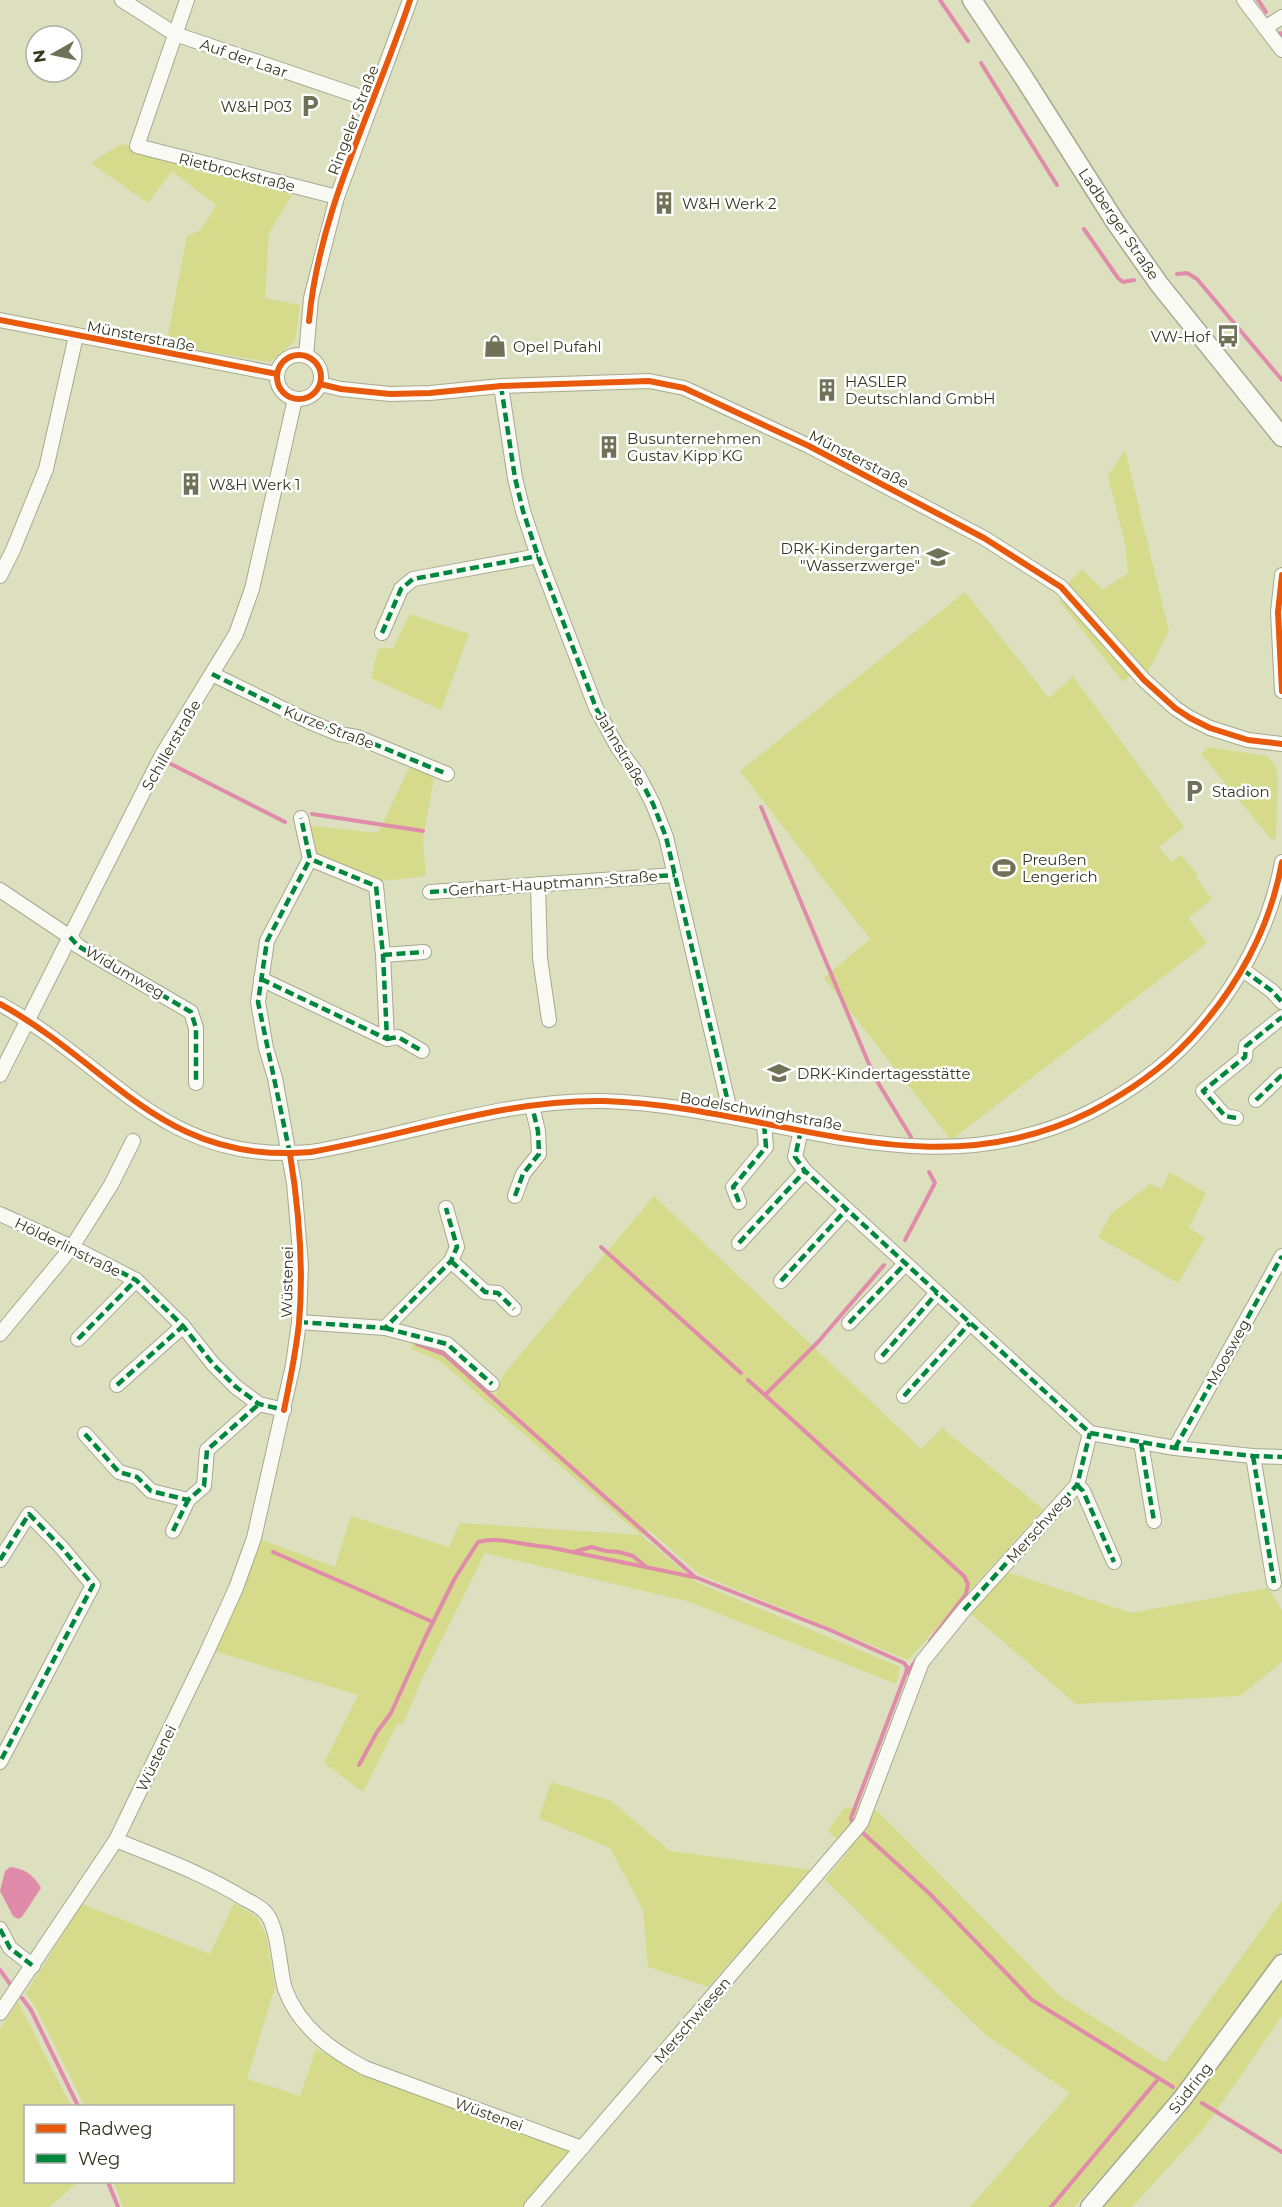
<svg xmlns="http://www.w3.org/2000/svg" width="1282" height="2207" font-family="Montserrat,sans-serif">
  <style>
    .green { fill: #d5db8a }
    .water { fill: #e18bab }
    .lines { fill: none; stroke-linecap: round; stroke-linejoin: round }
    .stream { stroke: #e18bab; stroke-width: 4 }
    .minor-casing { stroke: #a7a990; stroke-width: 16 }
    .major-casing { stroke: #a7a990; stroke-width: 21 }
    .minor { stroke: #fafaf5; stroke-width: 14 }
    .major { stroke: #fafaf5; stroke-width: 18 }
    .quiet { stroke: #00873e; stroke-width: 4.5; stroke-dasharray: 9 4.5; stroke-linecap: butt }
    .cycleway-casing { stroke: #fff; stroke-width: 10 }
    .cycleway { stroke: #e8590c; stroke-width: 6 }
    .labels { text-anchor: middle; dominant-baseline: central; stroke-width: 5; stroke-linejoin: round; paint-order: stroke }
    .street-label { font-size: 15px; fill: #34361f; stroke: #fff }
    .poi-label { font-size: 15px; fill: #34361f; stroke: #fff; text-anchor: start }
  </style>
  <rect width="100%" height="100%" fill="#dce0bf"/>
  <!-- green -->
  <g class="green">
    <path d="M121,144L296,188L269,233L265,298L300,305L295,341L270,362L166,345L187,236L201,230L216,205L172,171L148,203L91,163Z"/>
    <path d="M1125,450L1169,631L1147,674L1066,585L1082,569L1103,590L1128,573L1125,543L1108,476Z"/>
    <path d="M965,592L1049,698L1073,676L1184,827L1159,847L1171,862L1181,855L1198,875L1196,877L1212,899L1188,918L1207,943L951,1140L824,978L870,939L740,771Z"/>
    <path d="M1057,598L1068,606L1132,674L1123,682Z"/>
    <path d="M410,614L469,634L441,710L371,678L378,649L393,648Z"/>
    <path d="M1208,747L1266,756C1274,761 1276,766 1278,776L1276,839H1271L1201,754Z"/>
    <path d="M411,764L435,773L423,840L426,876L374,882L313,857L306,825L378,833Z"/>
    <path d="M1169,1172L1206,1193L1189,1228L1205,1238L1178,1283L1098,1237L1111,1214L1150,1184L1162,1189Z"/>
    <path d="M654,1196L921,1449L942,1428L1043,1509L908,1660L699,1574L649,1530L641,1535L698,1583L900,1667L896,1684L690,1602L485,1553L421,1681L404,1722L396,1726L363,1792L324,1763L358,1695L214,1651L259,1539L335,1567L351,1516L449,1547L460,1523L640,1535L440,1361L411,1349L414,1341L445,1350L496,1395L503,1375Z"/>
    <path d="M1007,1572L1131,1613L1268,1588L1282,1610V1662L1240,1696L1076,1704L971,1614Z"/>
    <path d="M551,1782L611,1801L670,1851L812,1870L708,1987L648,1967L643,1910L610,1848L539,1818Z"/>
    <path d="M844,1807L877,1811L1060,1996L1165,2063L1282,1901V1950L1170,2101L1074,2207H970L1070,2093L986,2035L825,1880L849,1851L828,1831Z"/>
    <path d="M234,1903L257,1917L266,1935L275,1987L247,2079L300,2096L316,2049L357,2070L573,2151L524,2207H123L114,2182H232V2106H85L36,2008L26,1993L82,1904L210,1954Z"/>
    <path d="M1282,1975V2016L1205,2127L1132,2207H1102L1174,2127Z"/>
    <path d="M18,2002L71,2106H26V2182H78L49,2207H0V2029Z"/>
  </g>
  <!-- water -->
  <path class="water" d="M10,1867C24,1868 34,1875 41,1888L22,1917L18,1919L13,1916L0,1891L5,1871Z"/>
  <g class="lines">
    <!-- stream -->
    <g class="stream">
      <path d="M940,0L968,41"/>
      <path d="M1258,0L1266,12"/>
      <path d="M1280,33L1282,35"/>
      <path d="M981,63L1057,185"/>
      <path d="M1084,229L1118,278L1123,282L1134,280"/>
      <path d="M1177,274L1187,273L1197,279L1282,380"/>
      <path d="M171,764L285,822"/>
      <path d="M761,807L874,1076L911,1137"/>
      <path d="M312,814L423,831"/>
      <path d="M905,1240L935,1183L929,1172"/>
      <path d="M601,1247L741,1373"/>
      <path d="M884,1265L819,1341L765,1395L964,1576L968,1584L966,1594L930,1641"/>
      <path d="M417,1344L444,1354L695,1577L830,1630L904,1663L907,1667L906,1673L851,1818L852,1823L930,1894L1032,2000L1173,2087"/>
      <path d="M748,1380L765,1395"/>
      <path d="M273,1552L433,1622"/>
      <path d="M574,1552L591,1547L606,1551L619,1552L633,1556L645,1566"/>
      <path d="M907,1673L917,1659"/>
      <path d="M359,1765L377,1732L391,1713L426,1636L455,1578L478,1542C501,1536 524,1546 548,1547L694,1577"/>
      <path d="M0,1970L10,1984"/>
      <path d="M22,1998L31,2010L78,2106"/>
      <path d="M1202,2103L1282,2152"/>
      <path d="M108,2182L118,2207"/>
      <path d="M1051,2207L1159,2078"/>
    </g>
    <!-- minor casing -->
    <g class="minor-casing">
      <g id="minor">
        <path d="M122,0L175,34L373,101"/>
        <path d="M187,0L137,146L337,197"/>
        <path d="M1244,0L1282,50"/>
        <path d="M1265,28L1282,17"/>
        <path d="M0,320L277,374"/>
        <circle cx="299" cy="377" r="22"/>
        <path d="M306,356L311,298L337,197L410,0"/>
        <path d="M320,384L341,389L390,394L430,393L501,386L649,381L684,388L809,446L984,538L1061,587L1144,680L1175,708L1190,718L1210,728L1248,740L1282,744"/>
        <path d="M501,386L515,478L523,511L538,556L596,708L618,748L638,775L653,804L666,837L731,1115"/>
        <path d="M1282,575L1278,612L1282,691"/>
        <path d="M0,576L13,550L46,469L76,336"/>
        <path d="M382,633L401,589L413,579L538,556"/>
        <path d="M212,674L310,722L339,734L357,737L447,774"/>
        <path d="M538,884L540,958L549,1020"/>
        <path d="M0,890L70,937L78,946L191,1012L196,1028V1083"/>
        <path d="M430,892L675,875"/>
        <path d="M383,955L424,952"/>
        <path d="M1243,970L1272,991L1282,1002"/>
        <path d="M261,979L387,1039L383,955L376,886L310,859"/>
        <path d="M0,1004C114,1067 163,1165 311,1152C409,1135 504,1099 604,1101C773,1106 926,1194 1090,1112C1127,1093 1161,1070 1190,1039C1236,990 1270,929 1282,862"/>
        <path d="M387,1039L398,1037L422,1051"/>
        <path d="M0,1075L162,755L236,634L252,589L295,399"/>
        <path d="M1256,1100L1282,1075"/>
        <path d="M1236,1118L1225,1116L1203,1091L1245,1057L1246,1046L1282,1017"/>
        <path d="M801,1130L795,1157L805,1171L1090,1433L1175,1448L1253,1456L1282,1457"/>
        <path d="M515,1196L523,1174L539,1154L538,1131L532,1106"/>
        <path d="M739,1202L733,1187L766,1147L764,1123"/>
        <path d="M0,1214L72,1247L136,1280L183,1326L213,1364L236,1387L259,1404L284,1410"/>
        <path d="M739,1243L805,1171"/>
        <path d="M451,1261L485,1292L498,1293L514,1309"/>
        <path d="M781,1281L846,1210"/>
        <path d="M299,1322L385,1328L451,1261L457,1247L446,1208"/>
        <path d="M849,1323L905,1264"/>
        <path d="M385,1328L447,1344L492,1384"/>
        <path d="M0,1334L72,1247L111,1185L133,1141"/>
        <path d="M78,1339L136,1280"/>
        <path d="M882,1356L937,1293"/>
        <path d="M117,1385L183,1326"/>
        <path d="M904,1396L970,1323"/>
        <path d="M85,1434L119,1472L137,1477L151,1491L188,1500L204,1486L207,1450L259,1404"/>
        <path d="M1141,1443L1154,1521"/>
        <path d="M1175,1448L1282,1256"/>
        <path d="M1253,1456L1274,1583"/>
        <path d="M1077,1485L1083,1491L1114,1562"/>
        <path d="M173,1531L188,1500"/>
        <path d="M0,1560L29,1514L61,1547L93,1585L0,1762"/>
        <path d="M116,1840C160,1858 205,1874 245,1899C251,1902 259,1906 264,1911C279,1924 279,1970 285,1989C299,2027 331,2050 365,2068L582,2148"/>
        <path d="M0,1929L10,1948L33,1966"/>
        <path d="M0,2013L116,1840L206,1654L236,1588L254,1538L293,1365L299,1322L301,1264L294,1183L275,1078L266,1048L258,1002L267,941L310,859L301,818"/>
        <path d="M531,2207L861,1823L922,1662L964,1610L1077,1485L1090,1433"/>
      </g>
    </g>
    <!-- major casing -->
    <g class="major-casing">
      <g id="major">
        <path d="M972,0L1024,78L1116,223L1159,284L1282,437"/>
        <path d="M1090,2207L1182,2099L1282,1964"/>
      </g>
    </g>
    <!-- minor -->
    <use href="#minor" class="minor"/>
    <!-- major -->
    <use href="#major" class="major"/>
    <!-- quiet -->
    <g class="quiet">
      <path d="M501,386L515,478L523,511L538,556L596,708L618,748L638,775L653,804L666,837L731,1115"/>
      <path d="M382,633L401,589L413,579L538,556"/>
      <path d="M212,674L310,722L339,734L357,737L447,774"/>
      <path d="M430,892L675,875"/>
      <path d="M70,937L78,946L191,1012L196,1028V1083"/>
      <path d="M383,955L424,952"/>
      <path d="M1243,970L1272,991L1282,1002"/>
      <path d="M261,979L387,1039L383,955L376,886L310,859"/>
      <path d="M387,1039L398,1037L422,1051"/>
      <path d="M1256,1100L1282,1075"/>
      <path d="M1236,1118L1225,1116L1203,1091L1245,1057L1246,1046L1282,1017"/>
      <path d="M801,1130L795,1157L805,1171L1090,1433L1175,1448L1253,1456L1282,1457"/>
      <path d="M290,1154L258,1002L267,941L310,859L301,818"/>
      <path d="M515,1196L523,1174L539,1154L538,1131L532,1106"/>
      <path d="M739,1202L733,1187L766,1147L764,1123"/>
      <path d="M739,1243L805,1171"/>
      <path d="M72,1247L136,1280L183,1326L213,1364L236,1387L259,1404L284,1410"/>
      <path d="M451,1261L485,1292L498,1293L514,1309"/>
      <path d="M781,1281L846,1210"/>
      <path d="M299,1322L385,1328L451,1261L457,1247L446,1208"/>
      <path d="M849,1323L905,1264"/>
      <path d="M385,1328L447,1344L492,1384"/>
      <path d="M78,1339L136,1280"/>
      <path d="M882,1356L937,1293"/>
      <path d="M117,1385L183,1326"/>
      <path d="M904,1396L970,1323"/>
      <path d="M85,1434L119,1472L137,1477L151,1491L188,1500L204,1486L207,1450L259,1404"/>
      <path d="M1141,1443L1154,1521"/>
      <path d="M1175,1448L1282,1256"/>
      <path d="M1253,1456L1274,1583"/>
      <path d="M1077,1485L1083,1491L1114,1562"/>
      <path d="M173,1531L188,1500"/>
      <path d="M0,1560L29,1514L61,1547L93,1585L0,1762"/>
      <path d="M964,1610L1077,1485L1090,1433"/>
      <path d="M0,1929L10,1948L33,1966"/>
    </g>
    <!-- cycleway casing -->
    <g class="cycleway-casing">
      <g id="cycleway">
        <path d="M0,320L277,374"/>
        <path d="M309,321C319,209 375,106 410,0"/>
        <circle cx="299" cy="377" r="22"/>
        <path d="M320,384L341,389L390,394L430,393L501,386L649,381L684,388L809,446L984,538L1061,587L1144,680L1175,708L1190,718L1210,728L1248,740L1282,744"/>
        <path d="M1282,575L1278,612L1282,691"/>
        <path d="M0,1004C114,1067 163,1165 311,1152C409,1135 504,1099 604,1101C773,1106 926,1194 1090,1112C1127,1093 1161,1070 1190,1039C1236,990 1270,929 1282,862"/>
        <path d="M284,1410C290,1381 296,1352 299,1323C304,1267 299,1210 290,1154"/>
      </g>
    </g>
    <!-- cycleway -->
    <use href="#cycleway" class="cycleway"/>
  </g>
  <!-- icons -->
  <defs>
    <g id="parking-bare" transform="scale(1.8)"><path d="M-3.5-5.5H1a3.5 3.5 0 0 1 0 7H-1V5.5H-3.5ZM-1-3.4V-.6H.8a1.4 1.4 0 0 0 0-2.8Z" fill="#6f7257" stroke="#fff" stroke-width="2.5" paint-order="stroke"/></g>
    <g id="building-bare" transform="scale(1.8)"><path d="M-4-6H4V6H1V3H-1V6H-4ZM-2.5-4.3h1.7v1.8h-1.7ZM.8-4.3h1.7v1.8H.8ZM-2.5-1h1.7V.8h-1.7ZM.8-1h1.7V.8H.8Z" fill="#6f7257" stroke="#fff" stroke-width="2.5" paint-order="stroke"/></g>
    <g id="bus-bare" transform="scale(1.8)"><path d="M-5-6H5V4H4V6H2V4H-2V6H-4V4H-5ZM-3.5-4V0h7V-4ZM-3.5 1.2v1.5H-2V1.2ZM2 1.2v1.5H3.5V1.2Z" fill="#6f7257" stroke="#fff" stroke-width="2.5" paint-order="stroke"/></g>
    <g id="shop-bare" transform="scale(1.8)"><path d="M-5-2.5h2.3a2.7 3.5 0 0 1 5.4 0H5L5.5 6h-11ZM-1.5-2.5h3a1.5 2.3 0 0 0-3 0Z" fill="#6f7257" stroke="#fff" stroke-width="2.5" paint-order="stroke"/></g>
    <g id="school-bare" transform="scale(1.8)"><path d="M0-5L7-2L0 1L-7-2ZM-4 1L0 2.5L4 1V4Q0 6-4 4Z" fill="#6f7257" stroke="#fff" stroke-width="2.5" paint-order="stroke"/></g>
    <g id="stadium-bare" transform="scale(1.8)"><path d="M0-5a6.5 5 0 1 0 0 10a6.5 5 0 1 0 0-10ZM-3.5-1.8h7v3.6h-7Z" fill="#6f7257" stroke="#fff" stroke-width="2.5" paint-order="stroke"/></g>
  </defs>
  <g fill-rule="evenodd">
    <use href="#parking-bare" x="310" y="106"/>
    <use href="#building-bare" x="664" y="203"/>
    <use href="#bus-bare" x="1228" y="336"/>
    <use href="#shop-bare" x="495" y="346"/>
    <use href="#building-bare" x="827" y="390"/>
    <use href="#building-bare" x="609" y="447"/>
    <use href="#building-bare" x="191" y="484"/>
    <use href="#school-bare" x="938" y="557"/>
    <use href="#parking-bare" x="1194" y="791"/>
    <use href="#stadium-bare" x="1004" y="868"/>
    <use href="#school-bare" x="779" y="1073"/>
  </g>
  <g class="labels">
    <!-- street labels -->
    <g class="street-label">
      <text transform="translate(244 58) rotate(19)">Auf der Laar</text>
      <text transform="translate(353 120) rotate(-69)">Ringeler Straße</text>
      <text transform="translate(237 172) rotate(14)">Rietbrockstraße</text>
      <text transform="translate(1119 224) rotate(56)">Ladberger Straße</text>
      <text transform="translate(141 336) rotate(11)">Münsterstraße</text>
      <text transform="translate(859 459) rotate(27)">Münsterstraße</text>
      <text transform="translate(329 727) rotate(21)">Kurze Straße</text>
      <text transform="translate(171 745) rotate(-60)">Schillerstraße</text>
      <text transform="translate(621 749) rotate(59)">Jahnstraße</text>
      <text transform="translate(553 883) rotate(-4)">Gerhart-Hauptmann-Straße</text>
      <text transform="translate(125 972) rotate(30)">Widumweg</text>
      <text transform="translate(761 1111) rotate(10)">Bodelschwinghstraße</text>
      <text transform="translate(68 1247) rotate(26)">Hölderlinstraße</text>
      <text transform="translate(287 1282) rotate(-89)">Wüstenei</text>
      <text transform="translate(1228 1352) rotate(-61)">Moosweg</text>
      <text transform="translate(1038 1528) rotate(-48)">Merschweg</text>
      <text transform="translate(156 1758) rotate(-64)">Wüstenei</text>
      <text transform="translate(692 2020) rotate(-49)">Merschwiesen</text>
      <text transform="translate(1190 2088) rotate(-52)">Südring</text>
      <text transform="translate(489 2114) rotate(20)">Wüstenei</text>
    </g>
    <!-- poi labels -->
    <g class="poi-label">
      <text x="292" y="106" text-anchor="end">W&amp;H P03</text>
      <text x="682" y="203">W&amp;H Werk 2</text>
      <text x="1210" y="336" text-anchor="end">VW-Hof</text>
      <text x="513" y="346">Opel Pufahl</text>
      <text x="845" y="381">HASLER<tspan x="845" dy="17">Deutschland GmbH</tspan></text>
      <text x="627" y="438">Busunternehmen<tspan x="627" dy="17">Gustav Kipp KG</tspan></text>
      <text x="209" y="484">W&amp;H Werk 1</text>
      <text x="920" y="548" text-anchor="end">DRK-Kindergarten<tspan x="920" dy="17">"Wasserzwerge"</tspan></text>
      <text x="1212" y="791">Stadion</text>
      <text x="1022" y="859">Preußen<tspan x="1022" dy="17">Lengerich</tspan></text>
      <text x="797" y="1073">DRK-Kindertagesstätte</text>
    </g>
  </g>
  <!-- legend -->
  <rect x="24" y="2105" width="210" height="78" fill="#ffffff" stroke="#aeafa5" stroke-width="1.5"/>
  <rect x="36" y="2124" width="30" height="9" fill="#e8590c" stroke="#aeafa5" stroke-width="1.5"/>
  <text x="78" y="2135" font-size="18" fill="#34361f">Radweg</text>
  <rect x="36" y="2154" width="30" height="9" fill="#00873e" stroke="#aeafa5" stroke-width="1.5"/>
  <text x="78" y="2165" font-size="18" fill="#34361f">Weg</text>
  <!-- north arrow -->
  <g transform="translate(54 54) rotate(261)"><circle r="28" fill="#ffffff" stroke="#aeafa5" stroke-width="1.5"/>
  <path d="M0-4.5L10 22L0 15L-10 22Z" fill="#6f7257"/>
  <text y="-9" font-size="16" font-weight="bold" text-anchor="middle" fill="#34361f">N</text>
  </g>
</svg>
